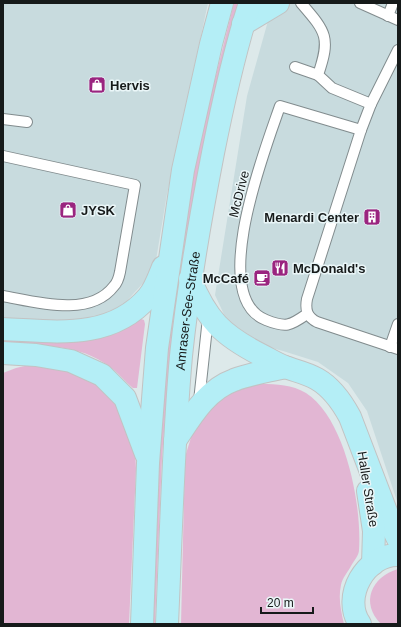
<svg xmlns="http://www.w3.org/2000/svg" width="401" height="627" font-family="Arial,sans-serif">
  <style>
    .built { fill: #c8dbde }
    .green { fill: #e2b6d3 }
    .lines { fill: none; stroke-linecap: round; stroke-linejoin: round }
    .lane-casing { stroke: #828c8e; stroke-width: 12 }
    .primary-casing { stroke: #c2c3c3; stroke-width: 24 }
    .lane { stroke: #fff; stroke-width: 10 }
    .primary { stroke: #b4eef6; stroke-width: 22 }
    .labels { text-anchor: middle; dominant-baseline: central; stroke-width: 3; stroke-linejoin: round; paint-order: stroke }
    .poi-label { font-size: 13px; font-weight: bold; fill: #161a1a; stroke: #eaf6f8; text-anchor: start }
    .street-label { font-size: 13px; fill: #161a1a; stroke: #eaf6f8 }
  </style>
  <rect width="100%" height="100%" fill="#dde9ea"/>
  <!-- built -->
  <g class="built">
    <path d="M3,3H208L167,194L156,260L145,281L123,305L91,320L67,321L3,319Z"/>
    <path d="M273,3H398V504L367,411L348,383L318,362L283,351L252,343L228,323L215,295L247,96Z"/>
  </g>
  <!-- green -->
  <g class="green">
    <path d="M234,3H240L168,377L162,458L155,624H151L157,460L171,308L190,192L198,150L213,87Z"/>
    <path d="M141,319L144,320L145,324L137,388H133C125,382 119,373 110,367C79,343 41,346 3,344V338L85,341C96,339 109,337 119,332C127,328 133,320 141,319Z"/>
    <path d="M29,365H38L88,376L117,401L135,451L136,469L129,624H3V373L16,368Z"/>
    <path d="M252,384C271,384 289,383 306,393C346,419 362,506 359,550C359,555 354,561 351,566C348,572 342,578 341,585C338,598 341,611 344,624H181L185,457L194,428L214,403L229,391Z"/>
    <path d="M398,569V624H381C360,603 371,577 398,569Z"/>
  </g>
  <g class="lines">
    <!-- lane casing -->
    <g class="lane-casing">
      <g id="lane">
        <path d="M301,3C326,32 331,37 318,75L332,88L371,104"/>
        <path d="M360,3L398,20"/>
        <path d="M388,16L393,3"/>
        <path d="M398,50L371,104L361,130L307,299C305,310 307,317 317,322L398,349"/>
        <path d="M295,67L318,75"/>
        <path d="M3,119L27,122"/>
        <path d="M3,156L135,185L120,272C119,277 117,283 114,286C90,318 36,302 3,296"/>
        <path d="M307,314C290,326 286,328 266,320C207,297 266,147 280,106L361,130"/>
        <path d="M390,347L398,324"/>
        <path d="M199,401L208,318"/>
      </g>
    </g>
    <!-- primary casing -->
    <g class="primary-casing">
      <g id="primary">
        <path d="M243,24L278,3"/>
        <path d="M190,279C207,320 222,335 261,355C269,359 277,364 285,367C296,371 307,373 317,379C331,387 343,404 350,417L392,527L398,539"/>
        <path d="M3,329C54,331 110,341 148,297C155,289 159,277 163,267"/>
        <path d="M3,353L36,355L71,361L102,375L125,398L146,454"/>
        <path d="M175,441C191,417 206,390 234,380C249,374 269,371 285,367"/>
        <path d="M368,491L374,531L373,564"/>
        <path d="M142,624L148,463L157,348L183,170L211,44L222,3"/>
        <path id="s1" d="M167,624C171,535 173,445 181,356C188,288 200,220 213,153C223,103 234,52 250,3"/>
        <path d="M360,624C341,597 366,554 398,555"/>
      </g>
    </g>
    <!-- lane -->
    <use href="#lane" class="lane"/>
    <!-- primary -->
    <use href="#primary" class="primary"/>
  </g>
  <!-- icons -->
  <defs>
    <g id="shop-square" transform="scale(0.9)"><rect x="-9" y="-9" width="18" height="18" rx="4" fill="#9a247f" stroke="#eaf6f8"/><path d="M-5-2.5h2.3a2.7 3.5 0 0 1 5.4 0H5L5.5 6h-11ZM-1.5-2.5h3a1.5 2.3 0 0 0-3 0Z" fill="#fff"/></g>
    <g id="building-square" transform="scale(0.9)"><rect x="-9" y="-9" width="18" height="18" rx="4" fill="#9a247f" stroke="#eaf6f8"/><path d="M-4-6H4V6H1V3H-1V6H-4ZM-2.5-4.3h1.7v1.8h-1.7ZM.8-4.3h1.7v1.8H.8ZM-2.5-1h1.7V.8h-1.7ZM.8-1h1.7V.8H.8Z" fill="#fff"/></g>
    <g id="restaurant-square" transform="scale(0.9)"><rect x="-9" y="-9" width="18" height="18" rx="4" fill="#9a247f" stroke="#eaf6f8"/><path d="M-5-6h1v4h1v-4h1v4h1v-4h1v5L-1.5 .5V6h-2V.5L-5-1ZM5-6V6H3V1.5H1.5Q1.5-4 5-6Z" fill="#fff"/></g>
    <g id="cafe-square" transform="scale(0.9)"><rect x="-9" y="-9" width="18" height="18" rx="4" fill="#9a247f" stroke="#eaf6f8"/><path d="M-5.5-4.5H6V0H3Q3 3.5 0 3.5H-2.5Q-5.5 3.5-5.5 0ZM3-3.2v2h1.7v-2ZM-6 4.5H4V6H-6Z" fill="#fff"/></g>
  </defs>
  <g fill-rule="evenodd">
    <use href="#shop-square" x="97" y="85"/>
    <use href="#shop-square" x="68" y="210"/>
    <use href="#building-square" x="372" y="217"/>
    <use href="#restaurant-square" x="280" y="268"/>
    <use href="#cafe-square" x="262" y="278"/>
  </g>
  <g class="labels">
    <!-- poi labels -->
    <g class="poi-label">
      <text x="110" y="85">Hervis</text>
      <text x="81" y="210">JYSK</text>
      <text x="359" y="217" text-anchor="end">Menardi Center</text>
      <text x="293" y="268">McDonald's</text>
      <text x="249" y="278" text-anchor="end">McCafé</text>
    </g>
    <!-- street labels -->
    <g class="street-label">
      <text transform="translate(239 194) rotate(-76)">McDrive</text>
      <text stroke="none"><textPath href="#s1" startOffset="314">Amraser-See-Straße</textPath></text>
      <text transform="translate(368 489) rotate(81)">Haller Straße</text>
    </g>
  </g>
  <!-- border -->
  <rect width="401" height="627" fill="none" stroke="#161a1a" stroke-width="8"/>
  <!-- scale -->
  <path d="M261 607v6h52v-6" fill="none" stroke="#161a1a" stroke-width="2"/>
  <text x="267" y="607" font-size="12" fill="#161a1a" stroke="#eaf6f8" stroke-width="3" paint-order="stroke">20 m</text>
</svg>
